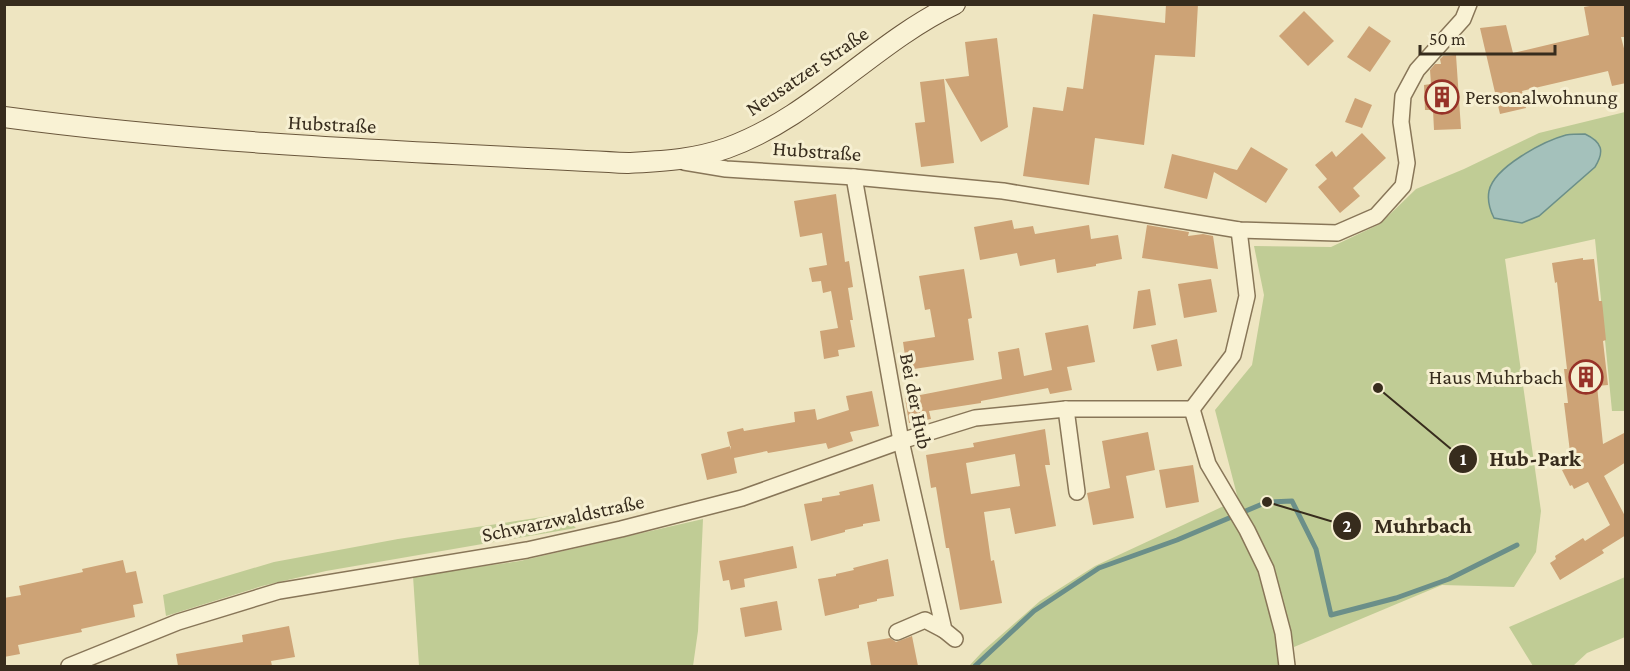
<svg xmlns="http://www.w3.org/2000/svg" width="1630" height="671" font-family="'Crimson Pro',serif">
  <style>
    .green { fill: #c0cc95 }
    .water { fill: #a4c1bb; stroke: #6b8f89; stroke-width: 1.5 }
    .lines { fill: none; stroke-linecap: round; stroke-linejoin: round }
    .stream { stroke: #6b8f89; stroke-width: 5 }
    .building { fill: #cda376; fill-rule: evenodd }
    .street-casing { stroke: #887658; stroke-width: 18 }
    .secondary-casing { stroke: #6a573c; stroke-width: 22 }
    .street { stroke: #f9f2d4; stroke-width: 15 }
    .secondary { stroke: #f9f2d4; stroke-width: 20 }
    .labels { text-anchor: middle; dominant-baseline: central; stroke-width: 6; stroke-linejoin: round; paint-order: stroke }
    .street-label { font-size: 21px; fill: #372c1d; stroke: #f6efd1 }
    .poi-label { font-size: 21px; fill: #372c1d; stroke: #f6efd1; text-anchor: start }
    .leader { fill: none; stroke: #372c1d; stroke-width: 2 }
    .callout-dot { fill: #372c1d; stroke: #f6efd1; stroke-width: 2 }
    .mark-label { font-size: 18px; text-anchor: middle; font-weight: bold; fill: #fff }
    .callout-label { font-size: 22px; text-anchor: middle; font-weight: bold; fill: #372c1d; stroke: #f6efd1; stroke-width: 6; stroke-linejoin: round; paint-order: stroke }
  </style>
  <rect width="100%" height="100%" fill="#eee5c1"/>
  <!-- green -->
  <g class="green">
    <path d="M1625,112V411H1612L1595,239L1505,259L1541,511L1536,552L1514,587L1442,585L1294,647L1275,571L1238,499L1215,410L1252,365L1264,295L1254,246L1331,247L1380,224L1416,189L1464,169L1539,133Z"/>
    <path d="M1226,505C1235,521 1245,537 1253,554C1264,580 1279,638 1279,666H969L983,651L1040,601L1095,566Z"/>
    <path d="M562,514L576,528L326,571L262,586L166,616L163,595L274,562L398,539Z"/>
    <path d="M703,519L698,631L693,666H419L413,576L520,561Z"/>
    <path d="M1625,577V637L1587,653L1573,666H1533L1509,627Z"/>
  </g>
  <!-- water -->
  <path class="water" d="M1585,134C1602,142 1605,151 1595,167L1539,216L1522,223L1494,218C1490,210 1487,201 1489,191C1494,167 1544,141 1566,135C1572,134 1579,134 1585,134Z"/>
  <g class="lines">
    <!-- stream -->
    <path class="stream" d="M975,666L1034,611L1099,568L1177,540L1267,502L1292,501L1316,549L1331,615L1396,598L1449,579L1517,545"/>
  </g>
  <!-- building -->
  <g class="building">
    <path d="M1166,4H1198L1195,57L1155,55L1144,145L1095,138L1089,185L1023,176L1033,107L1063,111L1067,87L1083,89L1093,14L1165,23Z"/>
    <path d="M1601,4H1626V37H1621L1626,56V83L1612,86L1608,71L1522,91L1526,108L1500,114L1480,28L1506,25L1513,53L1589,35L1584,7Z"/>
    <path d="M1304,11L1334,41L1308,66L1279,36Z"/>
    <path d="M1369,26L1391,41L1370,72L1347,57Z"/>
    <path d="M997,38L1008,127L981,142L945,79L969,76L965,42Z"/>
    <path d="M1456,55L1461,129L1434,130L1433,110H1425L1424,85L1431,84L1430,70L1435,64H1441L1440,59L1443,56Z"/>
    <path d="M944,79L954,163L921,167L915,123L925,122L920,82Z"/>
    <path d="M1355,98L1372,105L1362,128L1345,122Z"/>
    <path d="M1362,133L1386,158L1353,188L1360,196L1340,213L1318,187L1327,179L1315,165L1332,151L1336,157Z"/>
    <path d="M1251,147L1288,169L1266,203L1214,172L1207,199L1164,188L1172,154L1237,170Z"/>
    <path d="M836,194L845,262L849,261L853,287L848,288L853,320H850L855,347L838,350L839,356L824,359L820,331L838,328L831,291L823,293L821,281L812,282L809,268L827,265L822,233L800,237L794,201Z"/>
    <path d="M1012,220L1014,229L1033,226L1035,234L1089,225L1091,239L1118,235L1122,259L1096,264V266L1057,273L1055,259L1020,266L1017,253L980,260L974,227Z"/>
    <path d="M1147,225L1189,232L1188,236L1203,234L1213,236L1218,269L1142,258Z"/>
    <path d="M1583,258V260L1594,259L1599,301H1602L1606,340L1603,341L1608,385L1597,386L1603,444L1626,432V462L1604,476L1626,518V535L1602,550L1604,553L1560,580L1550,563L1556,559L1555,556L1583,538L1585,541L1610,525L1588,482L1574,489L1572,485L1570,486L1562,470L1565,469L1562,465L1571,460L1564,403H1568L1564,369H1567L1557,282L1555,283L1552,263Z"/>
    <path d="M964,269L972,318L968,319L974,360L907,370L903,342L935,337L930,309L925,310L919,276Z"/>
    <path d="M1211,279L1217,312L1184,318L1178,284Z"/>
    <path d="M1150,289L1156,325L1133,329L1138,291Z"/>
    <path d="M1088,325L1095,362L1067,367L1072,390L1050,394L1048,388L981,401V403L929,411L931,419L909,423L905,398L1002,379L998,352L1019,348L1024,376L1052,370L1045,333Z"/>
    <path d="M1177,339L1182,366L1157,371L1151,345Z"/>
    <path d="M872,391L879,426L850,432L853,441L828,449L826,443L768,453L767,451L734,458L737,473L707,480L701,454L731,446V450L727,432L743,428L744,431L795,422L794,412L815,409L817,420L849,410L846,396Z"/>
    <path d="M1045,429L1050,465H1045L1056,526L1015,534L1010,508L984,512L991,561L994,560L1002,603L960,610L949,548H946L936,487L931,488L926,455L974,447L973,443ZM1015,454L1020,486L971,494L966,463Z"/>
    <path d="M1148,432L1155,470L1126,476L1134,518L1093,525L1087,493L1110,488L1102,441Z"/>
    <path d="M1193,465L1199,502L1166,508L1159,470Z"/>
    <path d="M873,484L880,521L863,524V526L845,530V532L811,541L804,504L822,501V498L840,495L839,492Z"/>
    <path d="M793,546L797,568L744,579L745,587L731,590L729,580L723,581L719,561Z"/>
    <path d="M888,559L894,596L877,599V601L859,605V608L825,616L818,579L836,576V574L854,570L853,568Z"/>
    <path d="M123,560L126,573L136,571L143,603L133,605L135,617L81,629L82,632L18,645L20,654L4,657V598L21,595L19,586L83,572L82,569Z"/>
    <path d="M777,601L782,630L745,637L740,608Z"/>
    <path d="M289,626L295,657L271,661L272,666H178L176,654L243,642L242,635Z"/>
    <path d="M912,636L918,666H871L867,642L890,638L896,642Z"/>
  </g>
  <g class="lines">
    <!-- street casing -->
    <g class="street-casing">
      <g id="street">
        <path d="M684,162L726,169L854,177L1003,191L1239,230L1337,233L1376,216L1403,186L1407,163L1401,122L1403,96L1417,70L1463,19L1469,4"/>
        <path d="M854,177L901,441L944,630L955,639"/>
        <path d="M1066,409L1077,492"/>
        <path d="M1192,409L1208,464L1247,530L1266,569L1283,633L1287,666"/>
        <path d="M1192,409L1233,355L1247,296L1239,230"/>
        <path d="M897,632L925,620L944,630"/>
        <path d="M69,666L178,622L279,591L527,550L621,529L742,498L901,441L975,418L1066,409H1192"/>
      </g>
    </g>
    <!-- secondary casing -->
    <g class="secondary-casing">
      <path id="secondary" d="M4,117C211,145 420,152 628,163C663,161 693,160 727,148C813,117 873,43 955,4"/>
    </g>
    <!-- street -->
    <use href="#street" class="street"/>
    <!-- secondary -->
    <use href="#secondary" class="secondary"/>
  </g>
  <!-- icons -->
  <defs>
    <g id="building-ring" transform="scale(1.725)"><circle r="9.5" fill="#f6efd1" stroke="#973228" stroke-width="1.5"/><path d="M-4-6H4V6H1V3H-1V6H-4ZM-2.5-4.3h1.7v1.8h-1.7ZM.8-4.3h1.7v1.8H.8ZM-2.5-1h1.7V.8h-1.7ZM.8-1h1.7V.8H.8Z" fill="#973228"/></g>
  </defs>
  <g fill-rule="evenodd">
    <use href="#building-ring" x="1442" y="97"/>
    <use href="#building-ring" x="1586" y="377"/>
  </g>
  <g class="labels">
    <!-- street labels -->
    <g class="street-label">
      <text transform="translate(807 71) rotate(-34)">Neusatzer Straße</text>
      <text transform="translate(332 124) rotate(3)">Hubstraße</text>
      <text transform="translate(817 151) rotate(4)">Hubstraße</text>
      <text transform="translate(916 401) rotate(79)">Bei der Hub</text>
      <text transform="translate(563 518) rotate(-12)">Schwarzwaldstraße</text>
    </g>
    <!-- poi labels -->
    <g class="poi-label">
      <text x="1465" y="97">Personalwohnung</text>
      <text x="1563" y="377" text-anchor="end">Haus Muhrbach</text>
    </g>
  </g>
  <!-- callouts -->
  <path class="leader" d="M1378 388L1463 459M1267 502L1347 526"/>
  <g class="callout-dot">
    <circle cx="1378" cy="388" r="6"/>
    <circle cx="1267" cy="502" r="6"/>
    <circle cx="1463" cy="459" r="15"/>
    <circle cx="1347" cy="526" r="15"/>
  </g>
  <g class="mark-label">
    <text x="1463" y="465">1</text>
    <text x="1347" y="532">2</text>
  </g>
  <g class="callout-label">
    <text x="1535" y="466">Hub-Park</text>
    <text x="1423" y="533">Muhrbach</text>
  </g>
  <!-- border -->
  <rect width="1630" height="671" fill="none" stroke="#372c1d" stroke-width="12"/>
  <!-- scale -->
  <path d="M1420 45v9h135v-9" fill="none" stroke="#372c1d" stroke-width="3"/>
  <text x="1429" y="45" font-size="18" fill="#372c1d" stroke="#f6efd1" stroke-width="4.5" paint-order="stroke">50 m</text>
</svg>
